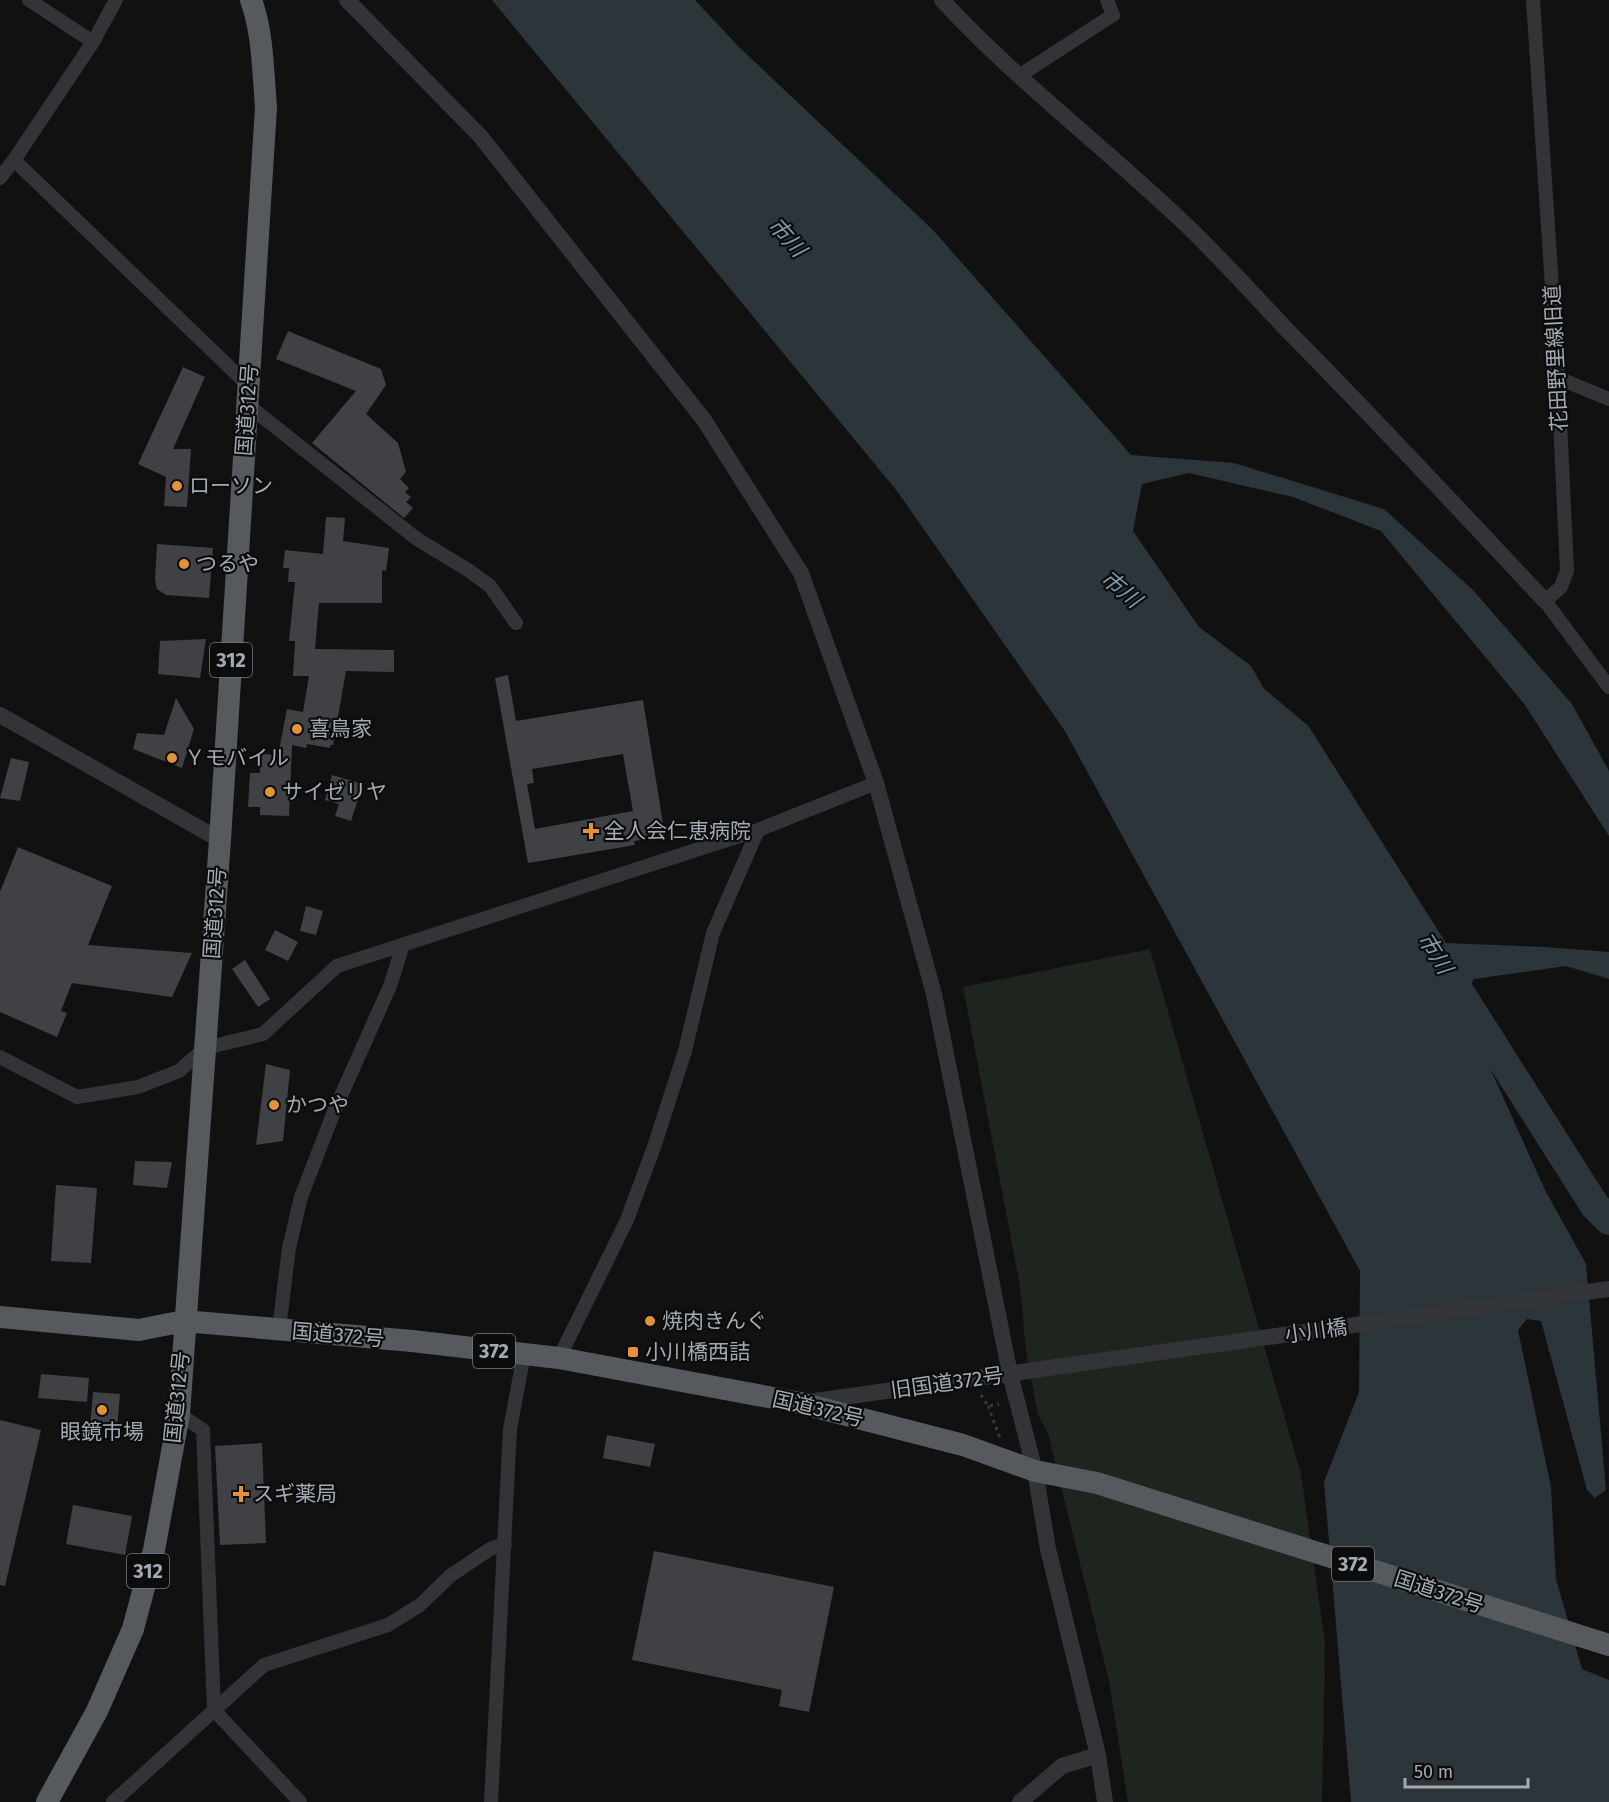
<svg xmlns="http://www.w3.org/2000/svg" width="1609" height="1802" font-family="'Fira Sans','Noto Sans JP',sans-serif">
  <style>
    .green { fill: #1e241e }
    .water { fill: #2b353a }
    .lines { fill: none; stroke-linecap: round; stroke-linejoin: round }
    .river { stroke: #2b353a; stroke-width: 30 }
    .building { fill: #404145; fill-rule: evenodd }
    .path { stroke: #383b3e; stroke-width: 3; stroke-dasharray: 3 4.5; stroke-linecap: butt }
    .minor { stroke: #323437; stroke-width: 14 }
    .tertiary { stroke: #323437; stroke-width: 16 }
    .trunk { stroke: #565a5e; stroke-width: 22 }
    .poi-dot { fill: #e29239; stroke: #0c0c0d; stroke-width: 2 }
    .labels { text-anchor: middle; dominant-baseline: central; stroke-width: 4.5; stroke-linejoin: round; paint-order: stroke }
    .shield { fill: #0c0c0d; stroke: #767b80; stroke-width: 1.5 }
    .shield-label { font-size: 20px; font-weight: bold; fill: #a3aab2 }
    .street-label { font-size: 21px; fill: #a3aab2; stroke: #0c0c0d }
    .poi-label { font-size: 21px; fill: #a3aab2; stroke: #0c0c0d; text-anchor: start }
    .water-label { font-size: 22px; font-style: italic; fill: #7c9bab; stroke: #0c0c0d }
  </style>
  <rect width="100%" height="100%" fill="#111112"/>
  <!-- green -->
  <path class="green" d="M1150,949L1301,1474L1325,1643L1322,1802H1128L1109,1681L1048,1433L1038,1415L1026,1352L1020,1286L963,987Z"/>
  <!-- water -->
  <path class="water" d="M492,0H695L738,46L933,230L1131,455L1234,463L1384,509L1473,590L1572,704L1609,771V836L1525,705L1381,531L1293,497L1189,473L1142,484L1133,531L1199,627L1251,666L1315,778L1373,875L1422,942L1545,947L1609,952V979L1566,966L1474,979L1461,1004L1545,1190L1586,1264L1606,1490L1595,1498L1587,1490L1541,1321L1527,1319L1518,1330L1551,1487L1556,1579L1582,1669L1609,1680V1802H1351L1324,1482L1359,1392L1360,1271L1065,731L897,491Z"/>
  <g class="lines">
    <!-- river -->
    <path class="river" d="M1254,700L1297,736L1595,1206L1609,1220"/>
  </g>
  <!-- building -->
  <g class="building">
    <path d="M288,331L381,369L386,385L366,414L398,443L406,472L400,479L409,488L405,492L411,497L406,502L413,508L404,518L312,443L356,391L276,359Z"/>
    <path d="M183,367L205,377L173,449H191L187,507L164,506L166,477L138,464Z"/>
    <path d="M326,517L345,518L343,541L389,548L386,571L382,570V603H319L315,649L394,650V672L346,671L333,745H330V748L307,744L306,748L292,745L289,816L260,815V807H248L250,773H260L261,754L278,755L287,709L303,712L309,676H293L295,641H289L295,582H288L289,568H283L285,550L323,554Z"/>
    <path d="M157,544L213,548L209,598L166,595L157,589L155,580Z"/>
    <path d="M206,639L200,678L158,674L160,641Z"/>
    <path d="M508,675L516,721L643,700L665,836L634,841L635,845L528,863L495,678ZM623,754L633,811L535,829L527,784L534,783L532,769Z"/>
    <path d="M176,698L194,729L182,768L133,749L137,733L164,735Z"/>
    <path d="M11,758L29,762L20,801L0,798Z"/>
    <path d="M332,775L363,784L351,821L335,816L339,804L325,800Z"/>
    <path d="M18,847L112,886L88,945L192,953L172,997L72,983L61,1011L67,1013L57,1037L0,1012V892Z"/>
    <path d="M306,906L323,911L316,935L300,931Z"/>
    <path d="M275,930L298,942L288,961L265,950Z"/>
    <path d="M245,960L270,999L258,1007L232,969Z"/>
    <path d="M266,1064L290,1070L283,1141L256,1145Z"/>
    <path d="M135,1161L172,1162L167,1188L133,1185Z"/>
    <path d="M56,1185L97,1188L91,1263L51,1261Z"/>
    <path d="M41,1374L89,1378L87,1402L38,1398Z"/>
    <path d="M93,1392L120,1394L117,1429L90,1427Z"/>
    <path d="M0,1420L41,1430L5,1586L0,1585Z"/>
    <path d="M607,1435L655,1444L650,1467L603,1458Z"/>
    <path d="M262,1443L266,1543L220,1545L215,1446Z"/>
    <path d="M73,1505L132,1516L125,1555L66,1544Z"/>
    <path d="M654,1551L834,1587L809,1712L779,1706L782,1690L632,1660Z"/>
  </g>
  <g class="lines">
    <!-- path -->
    <g class="path">
      <path d="M981,1395L988,1406L999,1404"/>
      <path d="M988,1406L1000,1438"/>
    </g>
    <!-- minor -->
    <g class="minor">
      <path d="M29,0L93,42"/>
      <path d="M1533,0L1558,378L1567,571L1561,587L1545,601L1609,687"/>
      <path d="M1019,76L1113,15L1107,0"/>
      <path d="M14,160L249,386"/>
      <path d="M0,178L14,160L93,42L116,0"/>
      <path d="M1558,378L1609,399"/>
      <path d="M249,406L417,539L468,570L490,586L516,623"/>
      <path d="M0,1057L77,1097L138,1087L179,1071L205,1048L263,1034L337,966L758,830L876,783"/>
      <path d="M279,1329L289,1248L301,1197L335,1109L390,986L403,945"/>
      <path d="M559,1358L627,1220L654,1147L685,1051L713,933L758,830"/>
      <path d="M179,1414L203,1430L214,1710L300,1802"/>
      <path d="M113,1802L264,1665L388,1625L420,1605L450,1576L490,1549L505,1544"/>
      <path d="M491,1802L510,1429L524,1354"/>
    </g>
    <!-- tertiary -->
    <g class="tertiary">
      <path d="M347,0L481,137L704,420L801,573L876,783L934,994L1010,1374L1035,1471L1048,1549L1098,1755L1105,1802"/>
      <path d="M942,0C1016,80 1103,146 1182,221C1219,256 1254,295 1289,332C1376,420 1461,511 1545,601"/>
      <path d="M0,715L220,840"/>
      <path d="M808,1402L1609,1289"/>
      <path d="M1020,1802L1062,1766L1098,1755"/>
    </g>
    <!-- trunk -->
    <g class="trunk">
      <path d="M0,1317L139,1330L184,1321L412,1341L559,1358L800,1403L963,1445L1035,1471L1097,1483L1609,1645"/>
      <path d="M47,1802L97,1711L133,1629L154,1550L179,1414L220,840L266,107C263,72 263,33 251,0"/>
    </g>
  </g>
  <!-- markers -->
  <g class="poi-dot">
    <circle cx="177" cy="486" r="6"/>
    <circle cx="184" cy="564" r="6"/>
    <circle cx="297" cy="729" r="6"/>
    <circle cx="172" cy="758" r="6"/>
    <circle cx="270" cy="792" r="6"/>
    <path d="M588 822h6v6h6v6h-6v6h-6v-6h-6v-6h6z"/>
    <circle cx="274" cy="1105" r="6"/>
    <circle cx="650" cy="1321" r="6"/>
    <rect x="627" y="1346" width="12" height="12" rx="3"/>
    <circle cx="102" cy="1410" r="6"/>
    <path d="M238 1485h6v6h6v6h-6v6h-6v-6h-6v-6h6z"/>
  </g>
  <g class="labels">
    <!-- shield labels -->
    <g class="shield">
      <rect x="210" y="643" width="42" height="34" rx="4.5"/>
      <rect x="473" y="1334" width="42" height="34" rx="4.5"/>
      <rect x="1332" y="1547" width="42" height="34" rx="4.5"/>
      <rect x="127" y="1554" width="42" height="34" rx="4.5"/>
    </g>
    <g class="shield-label">
      <text x="231" y="660">312</text>
      <text x="494" y="1351">372</text>
      <text x="1353" y="1564">372</text>
      <text x="148" y="1571">312</text>
    </g>
    <!-- street labels -->
    <g class="street-label">
      <text transform="translate(1556 358) rotate(-93)">花田野里線旧道</text>
      <text transform="translate(247 410) rotate(-86)">国道312号</text>
      <text transform="translate(215 913) rotate(-86)">国道312号</text>
      <text transform="translate(1316 1331) rotate(-8)">小川橋</text>
      <text transform="translate(338 1335) rotate(5)">国道372号</text>
      <text transform="translate(947 1383) rotate(-8)">旧国道372号</text>
      <text transform="translate(177 1397) rotate(-84)">国道312号</text>
      <text transform="translate(818 1409) rotate(13)">国道372号</text>
      <text transform="translate(1439 1592) rotate(18)">国道372号</text>
    </g>
    <!-- poi labels -->
    <g class="poi-label">
      <text x="189" y="486">ローソン</text>
      <text x="196" y="564">つるや</text>
      <text x="309" y="729">喜鳥家</text>
      <text x="184" y="758">Ｙモバイル</text>
      <text x="282" y="792">サイゼリヤ</text>
      <text x="604" y="831">全人会仁恵病院</text>
      <text x="286" y="1105">かつや</text>
      <text x="662" y="1321">焼肉きんぐ</text>
      <text x="645" y="1352">小川橋西詰</text>
      <text x="102" y="1432" text-anchor="middle">眼鏡市場</text>
      <text x="253" y="1494">スギ薬局</text>
    </g>
    <!-- water labels -->
    <g class="water-label">
      <text transform="translate(787 237) rotate(48)">市川</text>
      <text transform="translate(1121 589) rotate(40)">市川</text>
      <text transform="translate(1435 953) rotate(58)">市川</text>
    </g>
  </g>
  <!-- scale -->
  <path d="M1405 1778v9h123v-9" fill="none" stroke="#a3aab2" stroke-width="3"/>
  <text x="1414" y="1778" font-size="18" fill="#a3aab2" stroke="#0c0c0d" stroke-width="4.5" paint-order="stroke">50 m</text>
</svg>
